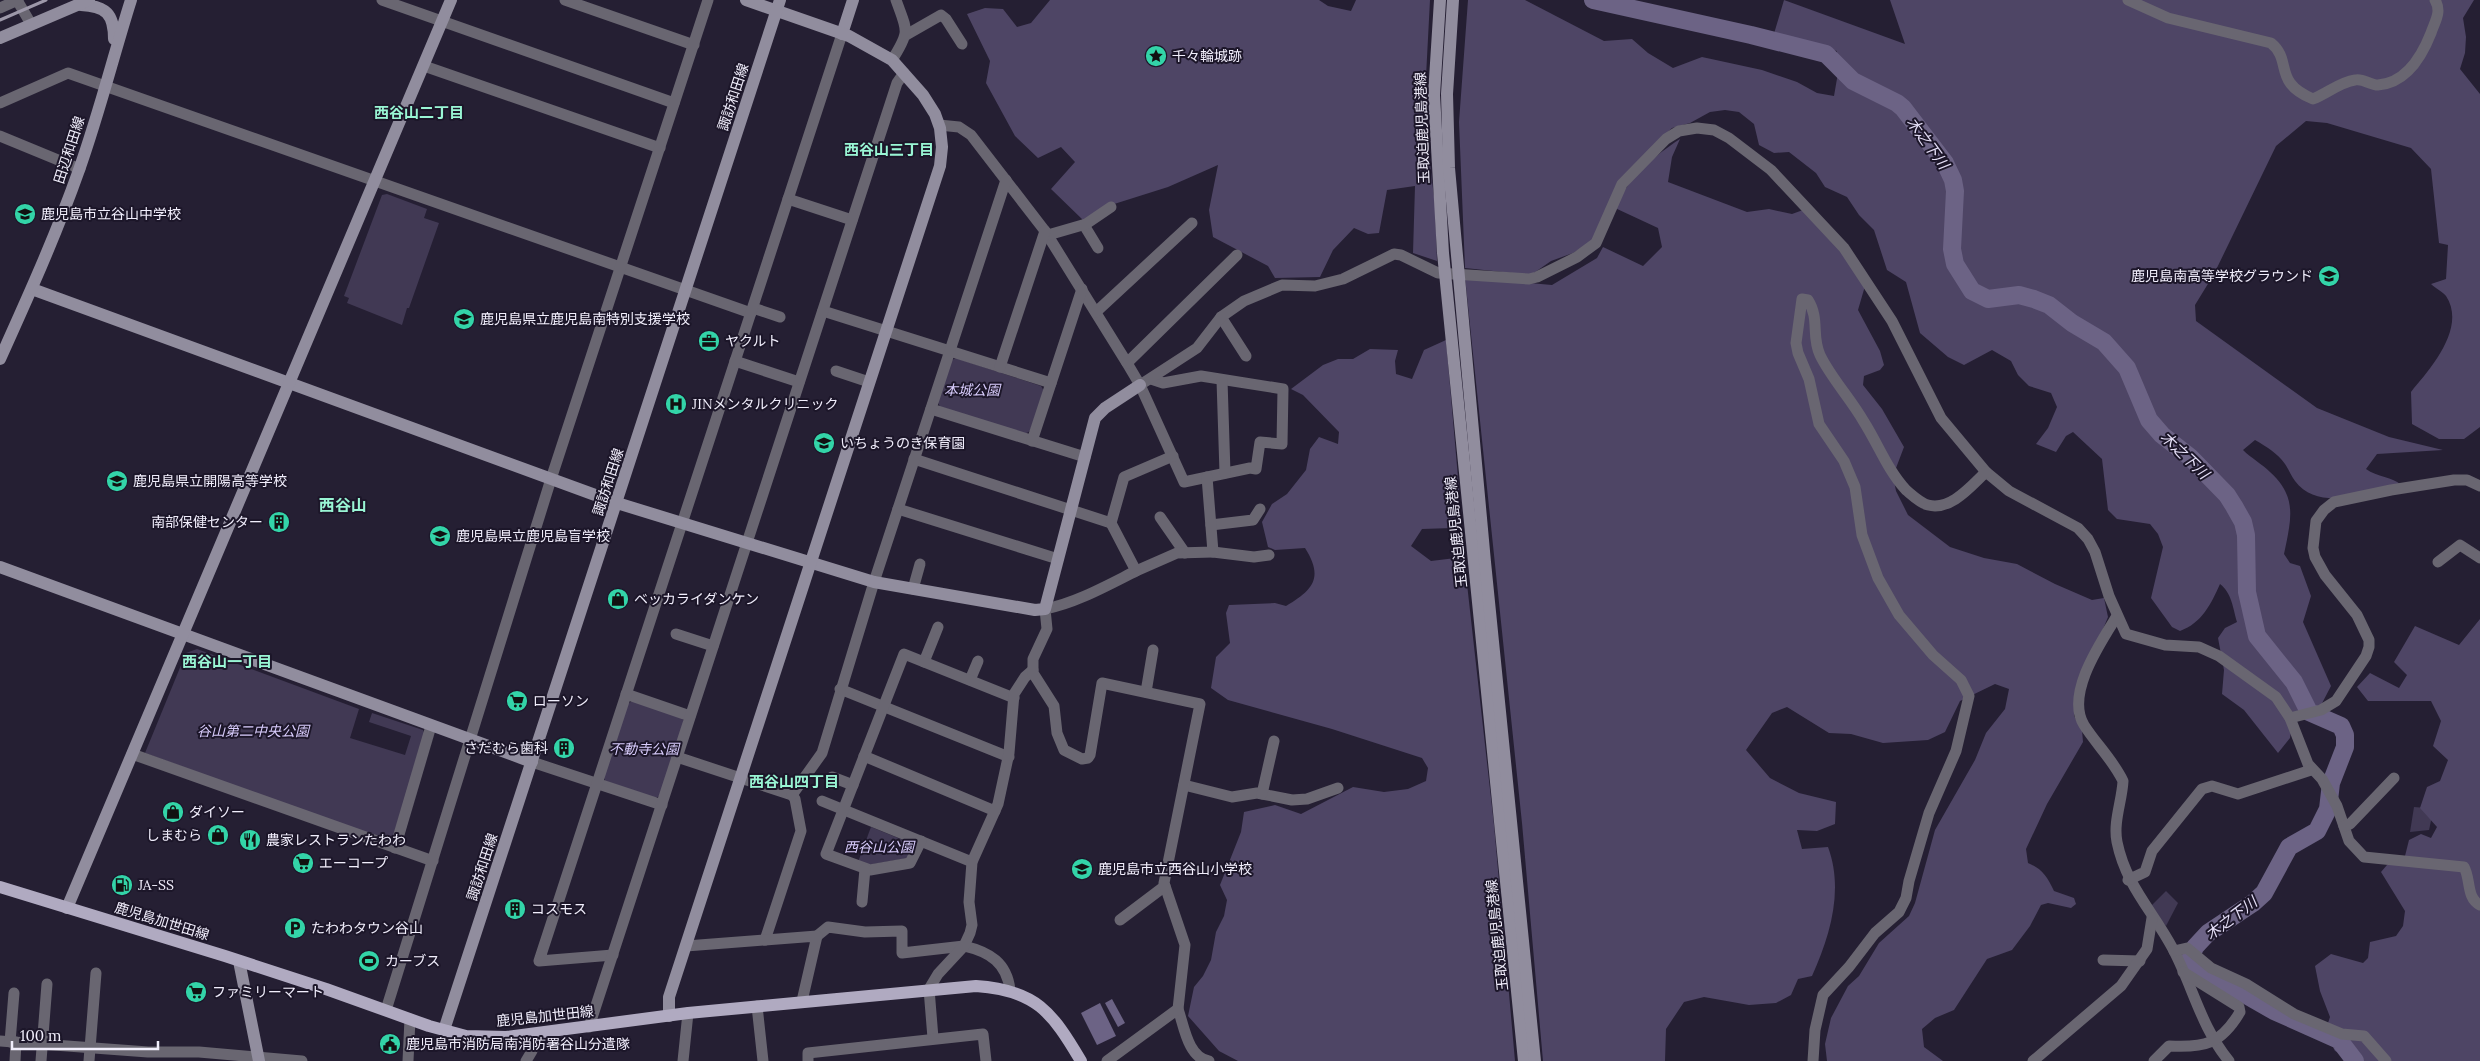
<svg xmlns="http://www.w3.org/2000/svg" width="2480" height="1061" font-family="Lora,'Noto Sans JP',serif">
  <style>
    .green { fill: #413954 }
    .forest { fill: #4e4565 }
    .water { fill: #6c6385 }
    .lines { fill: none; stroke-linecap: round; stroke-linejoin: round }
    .river { stroke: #6c6385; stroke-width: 18 }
    .street { stroke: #696671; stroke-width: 11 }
    .secondary { stroke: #918d9e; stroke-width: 12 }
    .primary { stroke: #b0aac1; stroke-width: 12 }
    .rail { stroke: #9d98a9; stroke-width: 3 }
    .labels { text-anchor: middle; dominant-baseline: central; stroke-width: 4; stroke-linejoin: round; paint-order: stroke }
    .poi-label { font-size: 14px; fill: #f1eefc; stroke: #1c1629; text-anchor: start }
    .street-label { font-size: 14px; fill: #f1eefc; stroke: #1c1629 }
    .park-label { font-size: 14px; font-style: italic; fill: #d8ccfc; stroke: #1c1629 }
    .neighbourhood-label { font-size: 15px; font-weight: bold; fill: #99f5d4; stroke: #1c1629 }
    .water-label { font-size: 15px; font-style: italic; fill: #e4def6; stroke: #1c1629 }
    .quarter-label { font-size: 16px; font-weight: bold; fill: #99f5d4; stroke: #1c1629 }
  </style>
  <rect width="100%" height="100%" fill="#251f33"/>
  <!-- green -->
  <g class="green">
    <path d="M387,194L427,209L424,218L439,223L409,308H407L402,325L347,303L349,298L344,296L382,195Z"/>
    <path d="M956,358L1041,386L1044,391L1030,431L1025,434L940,407L938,402L950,361Z"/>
    <path d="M197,649L359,709L350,738L405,755L411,736L369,722L372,713L423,730L425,736L393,840L387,842L145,753L186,653Z"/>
    <path d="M632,701L682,718L684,722L660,796L655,798L605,781L604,777L628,704Z"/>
    <path d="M2414,807L2426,808L2433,812L2429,830L2410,832Z"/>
    <path d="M871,827L913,844L908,858L868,865L858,862Z"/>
    <path d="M2166,891L2178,903L2166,926L2150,907Z"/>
  </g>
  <!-- forest -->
  <g class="forest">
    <path d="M1050,0H1319L1328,6L1351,11L1356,0H1430L1424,115L1435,205L1437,261L1413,253L1415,186L1387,190L1379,233L1368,234L1354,228L1333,250L1320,277L1275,278L1268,266L1213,237L1209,210L1218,165L1168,187L1111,205L1083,220L1051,189L1075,162L1061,147L1038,158L1015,136L986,83L990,61L967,14L985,8L1003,9L1017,27L1031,23Z"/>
    <path d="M1468,0H1525L1604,41L1632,39L1648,53L1673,68L1702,57L1762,70L1797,82L1817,93L1834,96L1839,67L1833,61L1837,51L1773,37L1784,0L1905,44L1890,0H2474L2463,18L2466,37L2465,53L2460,69L2480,94V427L2464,439H2439L2412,424L2411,392C2430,369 2467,328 2446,296C2443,292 2435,288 2431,284L2446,279L2448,245L2439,243L2431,169L2411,148L2327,123L2306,121L2276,146L2214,274L2195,305L2196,321L2317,408L2389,437L2443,450L2377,454L2366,469C2377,477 2393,477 2401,485C2370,492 2319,513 2295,481C2291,476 2289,470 2285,464C2277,453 2267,447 2255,440L2243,450C2251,458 2262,464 2270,472C2298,497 2291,520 2284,554L2290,563L2300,566L2311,596L2303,622L2331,686L2318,711L2293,717L2290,738L2278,753L2244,710L2222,694L2224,670L2218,638L2225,628L2237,622C2233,609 2232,593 2220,584C2211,604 2202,623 2180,631L2172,627L2151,598L2163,547L2158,534L2150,524L2117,519L2108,510L2102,459L2073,432L2066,436L2056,452L2036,444L2048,428L2057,407L2051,393L2029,386L2018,375L2011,361L1992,350L1964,365L1948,357L1920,333L1906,282L1887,270L1874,230L1859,215L1847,197L1825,187L1816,173L1789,152L1774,153L1759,145L1754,124L1739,112L1725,110L1710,112L1690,123L1672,128L1632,167L1594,240L1573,253L1551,261L1531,275L1465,268L1459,122Z"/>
    <path d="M1680,139L1672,157L1668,182L1747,212L1769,209L1792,214L1803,210L1840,249L1865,286L1858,310L1880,351L1884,365L1880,370L1864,376L1863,385L1882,409L1904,447L1893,476L1896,491L1908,515L1950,547L1984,558L2017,564L2055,584L2092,600L2104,598L2108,617L2075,697L2074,716L2082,730L2083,742L2047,804L2026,849L2028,863C2042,869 2047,876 2054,891L2074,898L2076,904L2071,908L2048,903L2041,905L2030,926L2012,950L1987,959L1954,1010L1935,1018L1922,1029L1924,1047L1943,1061H1827L1825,1044L1831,1018L1848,986L1859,976L1879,943L1909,916L1915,903L1935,830L1975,760L1986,733L2005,709L2009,689L1995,684L1960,701L1945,732L1928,740L1883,743L1851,734L1829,733L1787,707L1772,713L1746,750L1770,778L1799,793L1836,802L1835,824L1817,831L1797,830L1802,849L1828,847C1844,890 1830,936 1812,976L1798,979L1791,995L1776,1003L1749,1005L1704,997L1684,1002L1666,1029L1665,1061H1543L1522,823L1465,277L1552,285L1597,258L1603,247L1643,266L1662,247L1658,228L1615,208C1626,180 1655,155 1680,139Z"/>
    <path d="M1446,340L1459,489L1455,519L1452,528L1422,529L1411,546L1431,561L1464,557L1494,825L1515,1061H1238L1219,1051L1188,1016L1194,987L1203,976L1211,960L1216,932L1224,916L1227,900L1220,885L1241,832L1244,812L1275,805L1301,814L1353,787L1384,792L1408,789L1426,781L1428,768L1422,758L1332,729L1228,700L1211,688L1216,657L1230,643L1226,613L1229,605L1275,603L1286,606C1313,590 1324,578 1305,548L1275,550L1268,547L1262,522L1272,504L1287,494L1306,470L1310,449L1319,437L1338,444L1339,432L1303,395L1291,389L1323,365L1338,359H1353L1370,349L1398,350L1395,361L1396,374L1412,379L1424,350Z"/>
    <path d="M2480,619V1061H2360L2335,1051L2325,1032L2330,1017L2320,991L2315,966L2331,954L2363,963L2368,958L2370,942L2396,936L2403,926L2405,911L2381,872L2387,865L2403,864L2409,840L2421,834L2431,838L2437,827L2420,808L2427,787L2440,781L2448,760L2433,746L2441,721L2431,701H2368L2357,687L2370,673L2399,688L2407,675L2394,662L2415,626L2459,645Z"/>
  </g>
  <!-- water -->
  <g class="water">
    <path d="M1112,999L1125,1023L1118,1027L1105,1003Z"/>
    <path d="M1100,1003L1116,1036L1097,1045L1081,1013Z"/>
  </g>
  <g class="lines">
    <!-- river -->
    <path class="river" d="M1593,0L1751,35L1826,54L1853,81L1897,103L1903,108L1945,163L1953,180L1955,191L1952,249L1955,264L1972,291L1988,299L2019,295L2034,299L2049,305L2072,323L2104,342L2127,368L2149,420L2162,435L2190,457L2227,495L2234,506L2243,522L2246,535L2247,592L2257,636L2294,682L2309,712L2341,726L2345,735V747L2331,783L2328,809L2317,831L2289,847L2264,893L2253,903L2208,933L2195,947L2190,959L2192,964L2274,1011L2339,1040L2355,1061"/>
    <!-- street -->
    <g class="street">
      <path d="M17,0L31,24"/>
      <path d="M382,0L674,103"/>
      <path d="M565,0L694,45"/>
      <path d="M2128,0L2168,18L2271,43C2293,61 2272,82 2313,99C2328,93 2340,82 2355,80C2363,78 2370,85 2378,85C2406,83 2422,56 2431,33C2435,21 2442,12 2435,0"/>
      <path d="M0,8L18,0"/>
      <path d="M906,35L941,15L946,19L962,44"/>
      <path d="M892,60C911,30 907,31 896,0"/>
      <path d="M424,66L660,148"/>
      <path d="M0,103L68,73L751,313"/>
      <path d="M939,125L959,127L971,135L1045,231L1127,363L1140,385L1184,482L1250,468L1256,469L1260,442L1282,444L1283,389L1201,376L1163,383L1151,379"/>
      <path d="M0,136L80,169"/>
      <path d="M788,199L852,220"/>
      <path d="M1084,225L1098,248"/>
      <path d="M1048,235L1086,224L1111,207"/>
      <path d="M753,308L780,317"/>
      <path d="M823,311L1051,383"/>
      <path d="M1096,312L1192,223"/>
      <path d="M1221,317L1246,356"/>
      <path d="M735,361L799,382"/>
      <path d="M1127,363L1237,255"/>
      <path d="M1000,367L1045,231"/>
      <path d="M836,371L869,382"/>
      <path d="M1222,380L1225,473"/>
      <path d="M1140,385L1197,348L1221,317L1244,301L1282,285L1315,286L1343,279L1394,254L1401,255L1438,273L1529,279L1537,277L1577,257L1596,243L1622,184L1666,139L1679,131L1697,128L1714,130L1729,138L1771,170L1844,248L1892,321L1941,418L1986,472L2009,491L2078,528L2088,539L2095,552L2109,596L2126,634L2165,645L2199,647L2219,656L2276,697L2290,718L2308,764L2322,779L2337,806L2349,841L2364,857L2464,867C2471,879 2466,898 2480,905"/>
      <path d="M931,409L1085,457"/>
      <path d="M1032,441L1082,289"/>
      <path d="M914,459L1111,523"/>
      <path d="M898,509L1058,559"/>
      <path d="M1160,517L1185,553"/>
      <path d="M1211,525L1253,520L1260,509"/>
      <path d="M1213,552L1254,557L1269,555"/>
      <path d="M2438,562L2460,545L2480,558"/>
      <path d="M1136,571L1177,553L1213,552L1207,477"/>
      <path d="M913,589L920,564"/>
      <path d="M2117,616C2101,642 2065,694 2084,725C2096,744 2113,760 2123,781C2122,801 2113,822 2117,842C2126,886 2153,911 2173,949C2193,987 2201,1027 2229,1061"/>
      <path d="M676,634L713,646"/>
      <path d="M924,662L938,627"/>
      <path d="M970,680L978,661"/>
      <path d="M840,689L1009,757"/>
      <path d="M1146,692L1153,650"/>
      <path d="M626,694L690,716"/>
      <path d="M2290,718L2321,710L2336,701L2366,656L2369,647V640L2357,615L2325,575L2315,557L2313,548L2316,521L2324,510L2334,502L2391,490L2454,480H2467L2480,486"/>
      <path d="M132,754L433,861"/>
      <path d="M864,756L995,811"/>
      <path d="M677,757L792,795L795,799L801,831L765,940"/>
      <path d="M532,762L662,805"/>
      <path d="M832,777L853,785"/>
      <path d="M1184,785L1232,797L1257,793L1292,800L1307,799L1338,788"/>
      <path d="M1262,794L1274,741"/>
      <path d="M792,795L822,753L874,582L1006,180"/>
      <path d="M822,801L972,862"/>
      <path d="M2344,826L2350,824L2394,778"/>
      <path d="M921,841L910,863L870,870L826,854L904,654L1014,698"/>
      <path d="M395,848L431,726"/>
      <path d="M2128,880L2145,872L2152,851L2202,789L2212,786L2238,794L2311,770"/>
      <path d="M862,902L865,869"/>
      <path d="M1120,920L1165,886"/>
      <path d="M817,936L828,927L865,932L902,931V953L964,946C990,952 1007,963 1010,990"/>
      <path d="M686,946L817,936L802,1001"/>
      <path d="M2174,951L2187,948L2211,968L2246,984L2294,1014L2342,1034L2364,1036L2386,1061"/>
      <path d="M613,955L539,961L842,34"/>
      <path d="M2103,960L2140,961"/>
      <path d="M757,1006L763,1061"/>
      <path d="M1178,1009C1184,1026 1188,1058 1209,1061"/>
      <path d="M386,1010L551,479L708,0"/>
      <path d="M589,1027L897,83L904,73"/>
      <path d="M933,1038L929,989L938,974L964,946L970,933L972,925L969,902L972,862L998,804L1009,753L1014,694L1025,677L1033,670"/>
      <path d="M0,1041L148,1052H199L302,1061"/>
      <path d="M10,1042L14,993"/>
      <path d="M15,1061L16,1042"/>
      <path d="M41,1061L47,984"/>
      <path d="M89,1061L96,973"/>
      <path d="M408,1061L410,1019"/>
      <path d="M526,1061L532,1051L533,1034"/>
      <path d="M683,1061L688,1013"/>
      <path d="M808,1061V1053L983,1034L986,1061"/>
      <path d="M1107,1061L1178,1009L1185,945L1164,883L1200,704L1102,683L1090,755L1088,758L1082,759L1064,750L1057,733L1054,706L1033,673V659L1047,629L1045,609C1076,603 1108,585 1136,571L1111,523L1124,477L1173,456"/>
      <path d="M1813,1061L1815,1030L1823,995L1849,967L1875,933L1899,912L1906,898L1909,881L1929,813L1956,751L1969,696L1961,680L1933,655L1899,615L1878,578L1862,535L1855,487L1844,461L1819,424L1809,379L1798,353L1796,343L1802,299L1808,300C1820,319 1811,336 1820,355C1831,378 1851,399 1864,422C1878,444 1888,471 1906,490C1912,495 1920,503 1928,505C1951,511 1971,486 1986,472"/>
      <path d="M2033,1061L2121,986L2147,949L2152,918"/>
      <path d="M2154,1061L2169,1046C2205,1048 2221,1044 2240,1012L2239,1007L2183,972"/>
    </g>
    <!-- secondary -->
    <g class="secondary">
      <path d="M1440,0L1434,95L1443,253L1524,1061"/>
      <path d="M1453,0L1447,94L1449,168L1485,562L1535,1061"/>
      <path d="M81,5C106,6 114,14 114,39"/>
      <path d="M842,34L853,0"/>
      <path d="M0,38L89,0"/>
      <path d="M32,289L617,503L874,582L1035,610L1045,609L1095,418L1105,408L1140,385"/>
      <path d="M0,359C28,297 56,235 79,170C99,114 113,57 131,0"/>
      <path d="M0,567L532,762"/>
      <path d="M67,908L451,0"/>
      <path d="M239,961L259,1061"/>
      <path d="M669,1016V997L940,166L942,147L940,128L935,114L923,95L892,60L849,36L746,0"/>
      <path d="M444,1030L780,0"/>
    </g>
    <!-- primary -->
    <path class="primary" d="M0,887L225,956L326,989L429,1026L466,1036L506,1037L688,1013L976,986C1036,990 1052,1012 1081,1061"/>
    <!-- rail -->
    <path class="rail" d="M0,20L46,0"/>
  </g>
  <!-- icons -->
  <defs>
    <g id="sight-disc" transform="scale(1.125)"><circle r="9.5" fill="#33d4a8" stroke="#1c1629"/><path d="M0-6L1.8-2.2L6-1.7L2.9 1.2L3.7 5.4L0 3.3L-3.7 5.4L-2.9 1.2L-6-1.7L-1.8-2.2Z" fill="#111"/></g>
    <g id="school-disc" transform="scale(1.125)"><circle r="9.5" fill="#33d4a8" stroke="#1c1629"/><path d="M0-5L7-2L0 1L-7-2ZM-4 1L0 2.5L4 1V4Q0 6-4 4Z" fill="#111"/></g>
    <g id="office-disc" transform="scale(1.125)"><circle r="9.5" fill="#33d4a8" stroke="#1c1629"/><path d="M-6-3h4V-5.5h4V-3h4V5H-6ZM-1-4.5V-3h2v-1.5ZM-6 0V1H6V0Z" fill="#111"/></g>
    <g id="hospital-disc" transform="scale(1.125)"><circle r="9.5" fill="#33d4a8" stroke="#1c1629"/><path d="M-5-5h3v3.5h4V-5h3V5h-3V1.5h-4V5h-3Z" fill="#111"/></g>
    <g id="building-disc" transform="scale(1.125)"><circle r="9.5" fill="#33d4a8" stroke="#1c1629"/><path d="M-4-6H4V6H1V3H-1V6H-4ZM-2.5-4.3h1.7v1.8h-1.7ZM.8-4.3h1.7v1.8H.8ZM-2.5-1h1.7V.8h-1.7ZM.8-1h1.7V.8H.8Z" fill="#111"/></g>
    <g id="shop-disc" transform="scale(1.125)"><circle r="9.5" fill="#33d4a8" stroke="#1c1629"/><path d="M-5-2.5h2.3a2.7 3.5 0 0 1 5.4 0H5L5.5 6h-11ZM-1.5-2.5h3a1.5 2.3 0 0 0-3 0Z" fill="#111"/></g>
    <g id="supermarket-disc" transform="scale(1.125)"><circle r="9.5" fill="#33d4a8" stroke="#1c1629"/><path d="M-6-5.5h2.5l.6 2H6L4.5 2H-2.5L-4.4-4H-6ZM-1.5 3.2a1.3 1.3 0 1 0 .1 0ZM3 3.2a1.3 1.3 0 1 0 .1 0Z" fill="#111"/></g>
    <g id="restaurant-disc" transform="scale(1.125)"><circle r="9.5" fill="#33d4a8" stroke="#1c1629"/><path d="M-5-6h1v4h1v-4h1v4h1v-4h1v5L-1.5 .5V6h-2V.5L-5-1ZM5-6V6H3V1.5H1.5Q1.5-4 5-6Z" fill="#111"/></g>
    <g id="fuel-disc" transform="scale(1.125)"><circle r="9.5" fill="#33d4a8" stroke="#1c1629"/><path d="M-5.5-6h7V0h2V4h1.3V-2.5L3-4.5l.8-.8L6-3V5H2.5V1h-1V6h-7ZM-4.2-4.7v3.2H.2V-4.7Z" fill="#111"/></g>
    <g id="parking-disc" transform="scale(1.125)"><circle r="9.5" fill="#33d4a8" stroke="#1c1629"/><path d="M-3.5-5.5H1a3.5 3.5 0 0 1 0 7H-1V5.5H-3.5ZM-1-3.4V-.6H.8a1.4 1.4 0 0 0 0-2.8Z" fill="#111"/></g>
    <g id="stadium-disc" transform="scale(1.125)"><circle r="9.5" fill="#33d4a8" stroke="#1c1629"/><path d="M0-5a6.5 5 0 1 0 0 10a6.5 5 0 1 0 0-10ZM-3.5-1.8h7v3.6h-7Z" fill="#111"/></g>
    <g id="civic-disc" transform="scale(1.125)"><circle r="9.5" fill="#33d4a8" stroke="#1c1629"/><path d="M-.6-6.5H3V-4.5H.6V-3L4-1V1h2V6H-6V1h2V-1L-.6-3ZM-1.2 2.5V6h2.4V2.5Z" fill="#111"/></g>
  </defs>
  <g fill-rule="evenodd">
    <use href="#sight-disc" x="1156" y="56"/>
    <use href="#school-disc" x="25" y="214"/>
    <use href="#school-disc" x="2329" y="276"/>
    <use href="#school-disc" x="464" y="319"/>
    <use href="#office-disc" x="709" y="341"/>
    <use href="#hospital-disc" x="676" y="404"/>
    <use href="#school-disc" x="824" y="443"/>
    <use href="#school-disc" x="117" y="481"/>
    <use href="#building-disc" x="279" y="522"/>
    <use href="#school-disc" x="440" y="536"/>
    <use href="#shop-disc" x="618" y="599"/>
    <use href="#supermarket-disc" x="517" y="701"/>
    <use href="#building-disc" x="564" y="748"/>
    <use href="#shop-disc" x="173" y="812"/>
    <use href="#shop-disc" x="218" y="835"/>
    <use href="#restaurant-disc" x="250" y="840"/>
    <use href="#supermarket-disc" x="303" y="863"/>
    <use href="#school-disc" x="1082" y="869"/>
    <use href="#fuel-disc" x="122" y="885"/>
    <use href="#building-disc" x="515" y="909"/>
    <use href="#parking-disc" x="295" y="928"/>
    <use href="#stadium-disc" x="369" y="961"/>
    <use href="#supermarket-disc" x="196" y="992"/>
    <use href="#civic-disc" x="390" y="1044"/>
  </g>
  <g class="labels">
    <!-- poi labels -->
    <g class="poi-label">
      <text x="1172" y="56">千々輪城跡</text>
      <text x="41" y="214">鹿児島市立谷山中学校</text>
      <text x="2313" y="276" text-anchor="end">鹿児島南高等学校グラウンド</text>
      <text x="480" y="319">鹿児島県立鹿児島南特別支援学校</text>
      <text x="725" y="341">ヤクルト</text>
      <text x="692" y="404">JINメンタルクリニック</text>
      <text x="840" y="443">いちょうのき保育園</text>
      <text x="133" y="481">鹿児島県立開陽高等学校</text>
      <text x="263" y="522" text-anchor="end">南部保健センター</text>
      <text x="456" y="536">鹿児島県立鹿児島盲学校</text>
      <text x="634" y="599">ベッカライダンケン</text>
      <text x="533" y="701">ローソン</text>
      <text x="548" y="748" text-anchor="end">さだむら歯科</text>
      <text x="189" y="812">ダイソー</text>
      <text x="202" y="835" text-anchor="end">しまむら</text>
      <text x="266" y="840">農家レストランたわわ</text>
      <text x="319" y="863">エーコープ</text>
      <text x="1098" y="869">鹿児島市立西谷山小学校</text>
      <text x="138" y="885">JA-SS</text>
      <text x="531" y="909">コスモス</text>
      <text x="311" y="928">たわわタウン谷山</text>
      <text x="385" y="961">カーブス</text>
      <text x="212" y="992">ファミリーマート</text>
      <text x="406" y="1044">鹿児島市消防局南消防署谷山分遣隊</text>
    </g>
    <!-- street labels -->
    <g class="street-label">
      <text transform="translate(733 97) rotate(-72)">諏訪和田線</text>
      <text transform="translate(1422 128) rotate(-92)">玉取迫鹿児島港線</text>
      <text transform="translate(69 150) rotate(-72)">田辺和田線</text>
      <text transform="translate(608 482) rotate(-72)">諏訪和田線</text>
      <text transform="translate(1456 532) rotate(-96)">玉取迫鹿児島港線</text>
      <text transform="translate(482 867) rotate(-72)">諏訪和田線</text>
      <text transform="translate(162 921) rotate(17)">鹿児島加世田線</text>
      <text transform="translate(1497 935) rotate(-96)">玉取迫鹿児島港線</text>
      <text transform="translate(545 1016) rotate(-6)">鹿児島加世田線</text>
    </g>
    <!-- park labels -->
    <g class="park-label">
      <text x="972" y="390">本城公園</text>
      <text x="253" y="731">谷山第二中央公園</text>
      <text x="644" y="749">不動寺公園</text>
      <text x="879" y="847">西谷山公園</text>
    </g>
    <!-- neighbourhood labels -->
    <g class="neighbourhood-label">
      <text x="419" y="112">西谷山二丁目</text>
      <text x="889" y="149">西谷山三丁目</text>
      <text x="227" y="661">西谷山一丁目</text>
      <text x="794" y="781">西谷山四丁目</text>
    </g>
    <!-- water labels -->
    <g class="water-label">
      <text transform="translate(1928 143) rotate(54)">木之下川</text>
      <text transform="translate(2185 455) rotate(44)">木之下川</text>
      <text transform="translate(2231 918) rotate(-37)">木之下川</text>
    </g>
    <!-- quarter labels -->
    <g class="quarter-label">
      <text x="343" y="505">西谷山</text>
    </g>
  </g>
  <!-- scale -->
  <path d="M12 1041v8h146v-8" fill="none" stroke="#f1eefc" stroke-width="2.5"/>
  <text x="20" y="1041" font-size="15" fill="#f1eefc" stroke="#1c1629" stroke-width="4" paint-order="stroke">100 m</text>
</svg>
